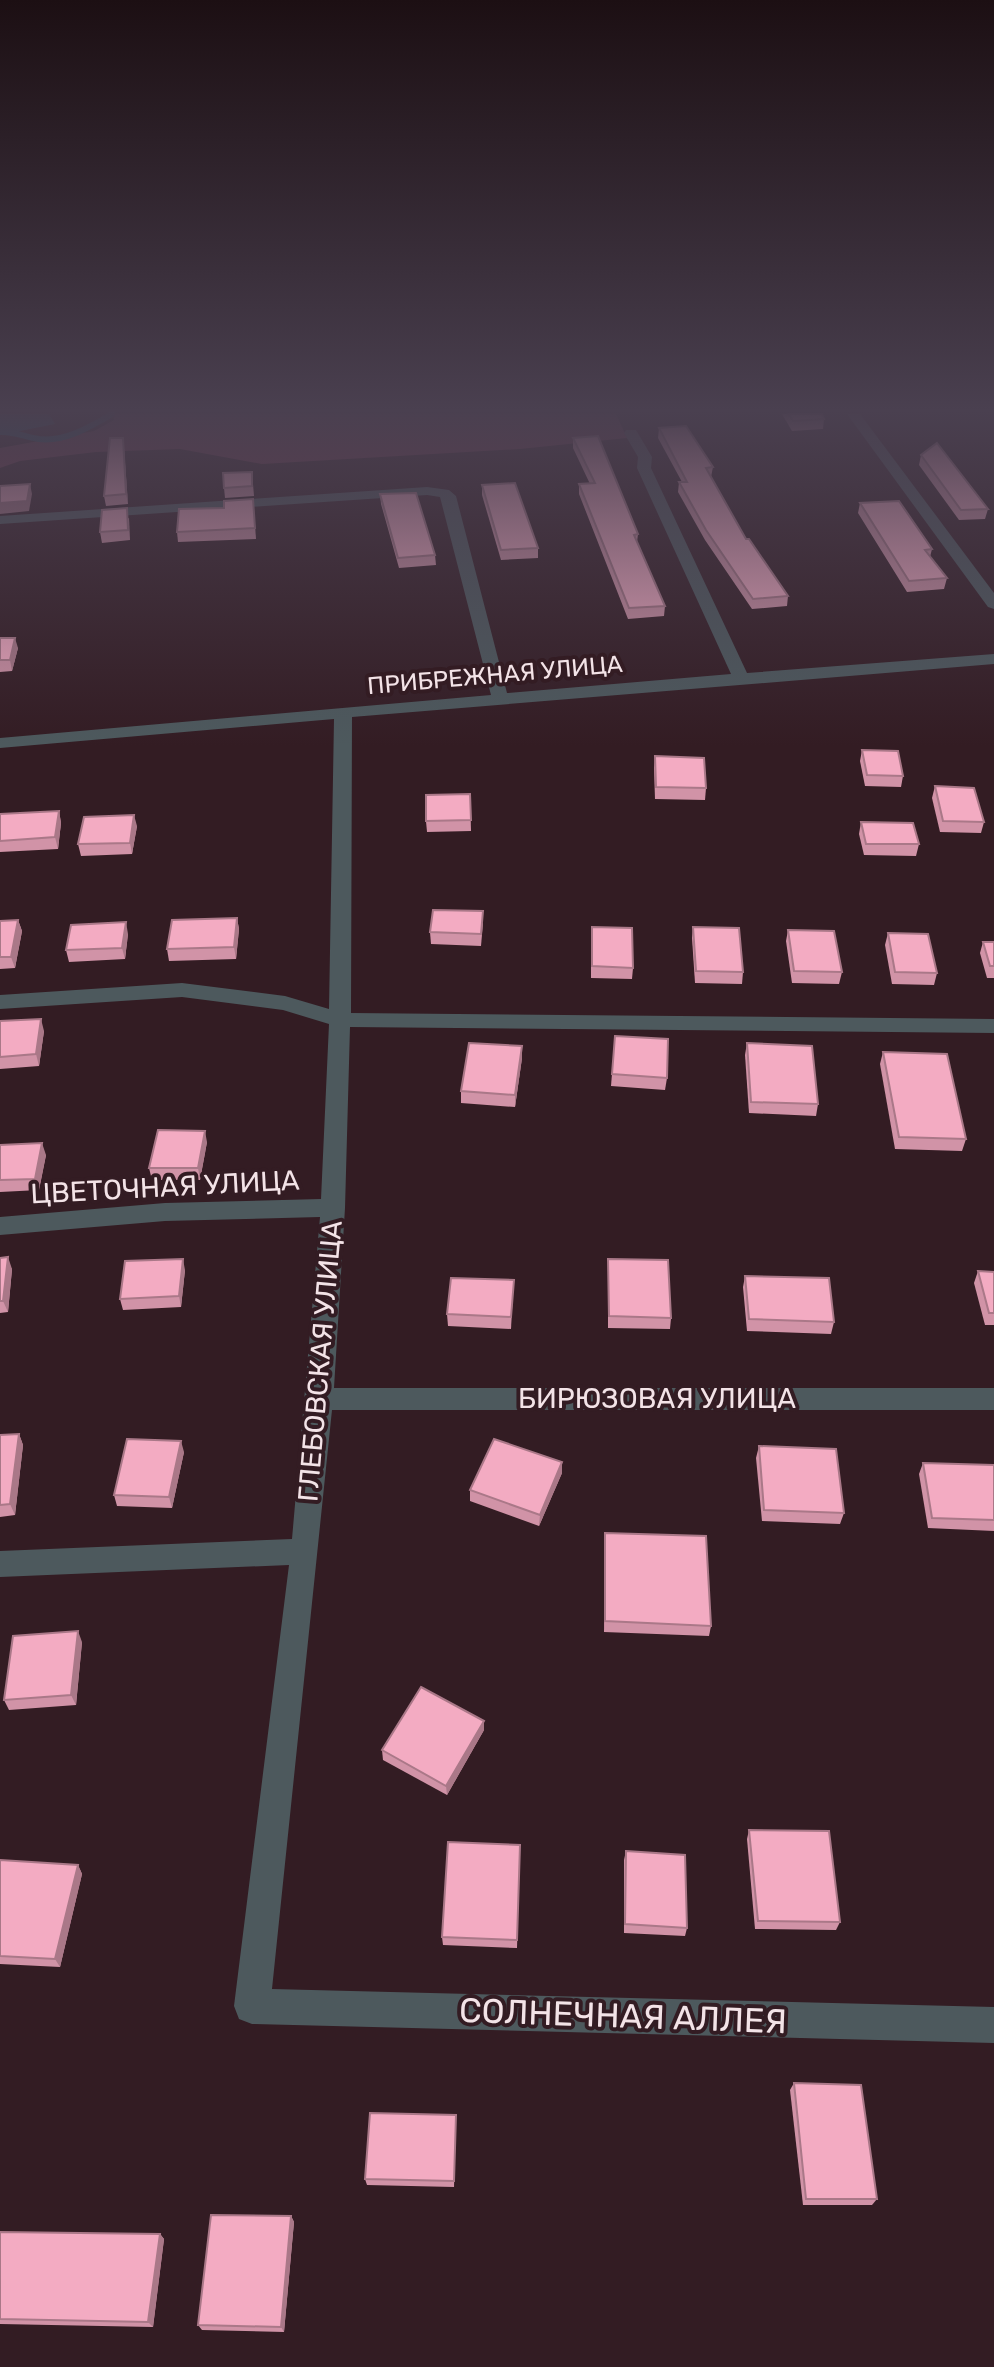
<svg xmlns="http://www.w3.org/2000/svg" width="994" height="2367" font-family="Rubik,sans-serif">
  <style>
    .forest { fill: #75384d }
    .water { fill: #195c6e }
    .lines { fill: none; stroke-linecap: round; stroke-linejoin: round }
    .stream { stroke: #195c6e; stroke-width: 6 }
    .minor { fill: #4d595d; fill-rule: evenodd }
    .wall { fill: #d193a7 }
    .shaded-wall { fill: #aa7888 }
    .building { fill: #f3abc2; stroke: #aa7888; stroke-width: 2 }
    .labels { text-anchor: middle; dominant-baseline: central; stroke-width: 8; stroke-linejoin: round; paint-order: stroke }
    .far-street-label { font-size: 24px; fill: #f3e3e7; stroke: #331c23 }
    .street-label { font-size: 28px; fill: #f3e3e7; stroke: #331c23 }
    .near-street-label { font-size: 34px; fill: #f3e3e7; stroke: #331c23 }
  </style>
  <rect width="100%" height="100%" fill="#331c23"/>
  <!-- forest -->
  <path class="forest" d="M113,414H616L627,438L520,449L262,464L180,449L96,452L20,461L0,468V448L94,431L114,420Z"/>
  <!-- water -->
  <path class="water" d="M0,414H49L55,424L0,435Z"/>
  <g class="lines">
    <!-- stream -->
    <path class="stream" d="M0,432C14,431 25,437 39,439C65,442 90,427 112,414"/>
    <!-- minor -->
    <g class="minor">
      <path d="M847,414H860L994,593V609L988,607Z"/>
      <path d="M626,430H636L652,457L651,468L747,673L994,654V664L352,717L351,1013L994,1019V1033L350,1027L345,1208L334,1388H994V1410H332L272,1989L994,2007V2043L252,2024L239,2019L234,2006L289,1565L0,1577V1551L292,1539L320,1217L165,1221L0,1235V1217L165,1203L321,1199L329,1024L283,1010L182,997L0,1009V995L182,983L285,996L329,1009L334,719L0,748V738L491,695L440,497L427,495L0,524V516L427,487L449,490L456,496L507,693L731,674L637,468L638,457L624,433Z"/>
    </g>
  </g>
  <!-- wall -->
  <g class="wall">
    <path d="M782,414H822L824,419L823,429L792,431Z"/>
    <path d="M659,428L713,467L711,477L746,539L788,596L787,606L752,609L705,540L678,492L679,482H682L658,438Z"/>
    <path d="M573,438L638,534L637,542L665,606L664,616L628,619L579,494V484H590L573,448Z"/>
    <path d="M124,448L128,504L106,506L104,496Z"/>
    <path d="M921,455L988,509L985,519L959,520L919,465Z"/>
    <path d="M252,472L254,496L225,498L224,488Z"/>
    <path d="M482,485L538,548V558L501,560L482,495Z"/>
    <path d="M380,494L435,555L436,565L399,568L381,504Z"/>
    <path d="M860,503L932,549L930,557L947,578L944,589L907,592L858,513Z"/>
    <path d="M254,510L256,539L178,542L177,532Z"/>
    <path d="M129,518L130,540L102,543L100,532Z"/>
    <path d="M0,638L18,648L12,671L0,672Z"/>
    <path d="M862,750L903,776L901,787L865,786L860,761Z"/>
    <path d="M655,756L706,788L705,800L655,799L654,768Z"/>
    <path d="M935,786L984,822L981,833L940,832L932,798Z"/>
    <path d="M470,794L471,831L427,832L426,821Z"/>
    <path d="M59,811L61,823L58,849L0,852V814Z"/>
    <path d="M861,822L919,844L916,856L864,855L859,834Z"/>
    <path d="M137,826L132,854L81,856L78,844Z"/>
    <path d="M237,918L239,929L236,959L169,961L167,949Z"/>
    <path d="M18,920L22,931L15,968L0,969V921Z"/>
    <path d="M483,923L481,946L431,944L430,932Z"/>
    <path d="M693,927L743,972L742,984L695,983L692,938Z"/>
    <path d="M788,930L842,972L839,984L792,983L786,941Z"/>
    <path d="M888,933L937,973L934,985L892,984L885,945Z"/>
    <path d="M128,934L125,959L69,962L66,950Z"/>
    <path d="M591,939L633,968L632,979L591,978Z"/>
    <path d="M983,942H994V978H987L980,953Z"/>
    <path d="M0,1021L44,1031L39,1066L0,1069Z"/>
    <path d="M615,1036L667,1078L665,1090L611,1086Z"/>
    <path d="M747,1043L818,1104L816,1116L749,1113L745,1055Z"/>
    <path d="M522,1046V1058L515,1107L461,1103V1091Z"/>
    <path d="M883,1052L966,1139L962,1151L895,1149L880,1064Z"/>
    <path d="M207,1142L200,1180H152L149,1168Z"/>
    <path d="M0,1145L46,1155L39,1190L0,1192Z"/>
    <path d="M0,1258L12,1269L8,1312L0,1313Z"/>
    <path d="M608,1259L671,1318L670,1329L608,1328Z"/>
    <path d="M185,1270L181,1307L123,1310L120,1299Z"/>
    <path d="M978,1271L994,1272V1325H985L974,1283Z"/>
    <path d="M745,1276L834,1322L831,1334L747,1331L743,1287Z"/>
    <path d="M513,1292L511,1329L448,1326L447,1314Z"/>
    <path d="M19,1434L23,1445L15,1515L0,1517V1435Z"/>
    <path d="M759,1446L844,1513L840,1524L762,1521L756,1458Z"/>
    <path d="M184,1452L172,1508L117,1506L114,1495Z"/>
    <path d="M923,1463L994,1465V1531L928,1528L919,1474Z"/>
    <path d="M562,1473L539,1526L470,1501V1490Z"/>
    <path d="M605,1533L711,1626L709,1636L604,1632Z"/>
    <path d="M82,1642L76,1705L9,1710L4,1700Z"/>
    <path d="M484,1730L447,1795L383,1760L382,1750Z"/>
    <path d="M749,1830L840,1922L836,1930L755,1929L747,1839Z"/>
    <path d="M520,1845L517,1948L443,1945L442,1937Z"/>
    <path d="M626,1851L687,1928L685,1936L624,1933V1860Z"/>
    <path d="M0,1860L78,1865L82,1874L60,1967L0,1964Z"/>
    <path d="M794,2083L877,2199L872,2205H803L790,2090Z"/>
    <path d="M456,2122L454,2187L367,2185L365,2179Z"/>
    <path d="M291,2216L294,2222L284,2332L202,2330L198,2325Z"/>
    <path d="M0,2232L160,2234L164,2239L153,2327L0,2324Z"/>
  </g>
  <!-- shaded-wall -->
  <g class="shaded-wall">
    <path d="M123,438L124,448L128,504L126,494Z"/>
    <path d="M30,484L32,494L29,511L0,514V503Z"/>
    <path d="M15,638L18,648L12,671L10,660Z"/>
    <path d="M59,811L61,823L58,849L55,837Z"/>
    <path d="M134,815L137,826L132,854L130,843Z"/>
    <path d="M237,918L239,929L236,959L234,947Z"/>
    <path d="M18,920L22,931L15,968L11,957Z"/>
    <path d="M126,922L128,934L125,959L122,948Z"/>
    <path d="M41,1019L44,1031L39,1066L36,1054Z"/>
    <path d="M522,1046V1058L515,1107V1095Z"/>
    <path d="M205,1131L207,1142L200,1180L198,1168Z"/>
    <path d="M42,1143L46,1155L39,1190L35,1179Z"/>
    <path d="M8,1257L12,1269L8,1312L3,1301Z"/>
    <path d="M183,1259L185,1270L181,1307L179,1296Z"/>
    <path d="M19,1434L23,1445L15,1515L10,1504Z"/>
    <path d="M181,1441L184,1452L172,1508L169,1497Z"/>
    <path d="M562,1462V1473L539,1526L540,1515Z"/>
    <path d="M78,1631L82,1642L76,1705L71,1695Z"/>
    <path d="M484,1721V1730L447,1795L446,1786Z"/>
    <path d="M78,1865L82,1874L60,1967L55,1959Z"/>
    <path d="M291,2216L294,2222L284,2332L281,2327Z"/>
    <path d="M160,2234L164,2239L153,2327L148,2322Z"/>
  </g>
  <!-- building -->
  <g class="building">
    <path d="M789,414H822L824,419L793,421Z"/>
    <path d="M686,426L713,467L706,468L746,539H749L788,596L753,599L706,530L679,482H687L659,428Z"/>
    <path d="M598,436L638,534L634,535L665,606L629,608L579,484L595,483L573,438Z"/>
    <path d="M110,438H123L126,494L104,496Z"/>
    <path d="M937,443L988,509L961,510L921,455Z"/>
    <path d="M252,472V486L224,488L223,473Z"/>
    <path d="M515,483L538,548L501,550L482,485Z"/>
    <path d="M30,484L27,501L0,503V486Z"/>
    <path d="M416,493L435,555L398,558L380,494Z"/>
    <path d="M253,499L255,528L177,532L179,509L224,508V501Z"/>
    <path d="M899,501L932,549L925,550L947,578L909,581L860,503Z"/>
    <path d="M127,508L128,530L100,532L102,510Z"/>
    <path d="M0,638H15L10,660H0Z"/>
    <path d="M862,750L898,751L903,776L867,775Z"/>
    <path d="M655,756L704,758L706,788L656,787Z"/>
    <path d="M935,786L974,788L984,822L943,821Z"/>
    <path d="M470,794L471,820L426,821V795Z"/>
    <path d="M59,811L55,837L0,841V814Z"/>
    <path d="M134,815L130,843L78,844L84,817Z"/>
    <path d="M861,822L913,823L919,844H866Z"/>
    <path d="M433,910L483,911L481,934L430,932Z"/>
    <path d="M237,918L234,947L167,949L172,920Z"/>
    <path d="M18,920L11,957H0V921Z"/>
    <path d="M126,922L122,948L66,950L71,925Z"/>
    <path d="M592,927L632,928L633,968L592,966Z"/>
    <path d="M693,927L739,928L743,972L696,971Z"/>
    <path d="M788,930L834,931L842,972L794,971Z"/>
    <path d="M888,933L928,934L937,973L895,972Z"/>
    <path d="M983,942H994V966H990Z"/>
    <path d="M41,1019L36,1054L0,1057V1021Z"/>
    <path d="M615,1036L668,1039L667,1078L612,1074Z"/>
    <path d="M469,1043L522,1046L515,1095L461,1091Z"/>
    <path d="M747,1043L812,1046L818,1104L751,1102Z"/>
    <path d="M883,1052L947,1054L966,1139L899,1137Z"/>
    <path d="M158,1130L205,1131L198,1168H149Z"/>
    <path d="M42,1143L35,1179L0,1180V1145Z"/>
    <path d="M8,1257L3,1301H0V1258Z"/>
    <path d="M183,1259L179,1296L120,1299L125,1261Z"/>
    <path d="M608,1259L668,1260L671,1318L609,1316Z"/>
    <path d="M978,1271L994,1272V1313H989Z"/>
    <path d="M745,1276L829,1278L834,1322L749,1319Z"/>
    <path d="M451,1278L514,1280L511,1317L447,1314Z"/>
    <path d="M19,1434L10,1504L0,1505V1435Z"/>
    <path d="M127,1439L181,1441L169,1497L114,1495Z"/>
    <path d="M494,1439L562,1462L540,1515L470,1490Z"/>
    <path d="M759,1446L836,1449L844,1513L764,1510Z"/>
    <path d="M923,1463L994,1465V1520L932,1518Z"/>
    <path d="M605,1533L706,1536L711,1626L605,1621Z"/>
    <path d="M78,1631L71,1695L4,1700L13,1636Z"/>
    <path d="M421,1687L484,1721L446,1786L382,1750Z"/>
    <path d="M749,1830L829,1831L840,1922L758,1921Z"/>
    <path d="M448,1842L520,1845L517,1940L442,1937Z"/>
    <path d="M626,1851L685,1855L687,1928L625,1924Z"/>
    <path d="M0,1860L78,1865L55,1959L0,1956Z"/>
    <path d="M794,2083L861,2085L877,2199H806Z"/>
    <path d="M370,2113L456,2115L454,2181L365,2179Z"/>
    <path d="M211,2215L291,2216L281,2327L198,2325Z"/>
    <path d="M0,2232L160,2234L148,2322L0,2319Z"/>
  </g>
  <!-- sky -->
  <linearGradient id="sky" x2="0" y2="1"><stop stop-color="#1c0f13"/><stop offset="0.55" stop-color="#4a4050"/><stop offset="1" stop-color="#4a4050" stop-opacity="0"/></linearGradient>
  <rect width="994" height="746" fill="url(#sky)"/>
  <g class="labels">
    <!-- far-street labels -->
    <g class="far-street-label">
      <text transform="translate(495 675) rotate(-5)">ПРИБРЕЖНАЯ УЛИЦА</text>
    </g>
    <!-- street labels -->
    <g class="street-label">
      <text transform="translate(165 1187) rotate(-3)">ЦВЕТОЧНАЯ УЛИЦА</text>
      <text transform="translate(320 1361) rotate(-85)">ГЛЕБОВСКАЯ УЛИЦА</text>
      <text x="657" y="1398">БИРЮЗОВАЯ УЛИЦА</text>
    </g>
    <!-- near-street labels -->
    <g class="near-street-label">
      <text transform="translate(623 2016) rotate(2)">СОЛНЕЧНАЯ АЛЛЕЯ</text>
    </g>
  </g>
</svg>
